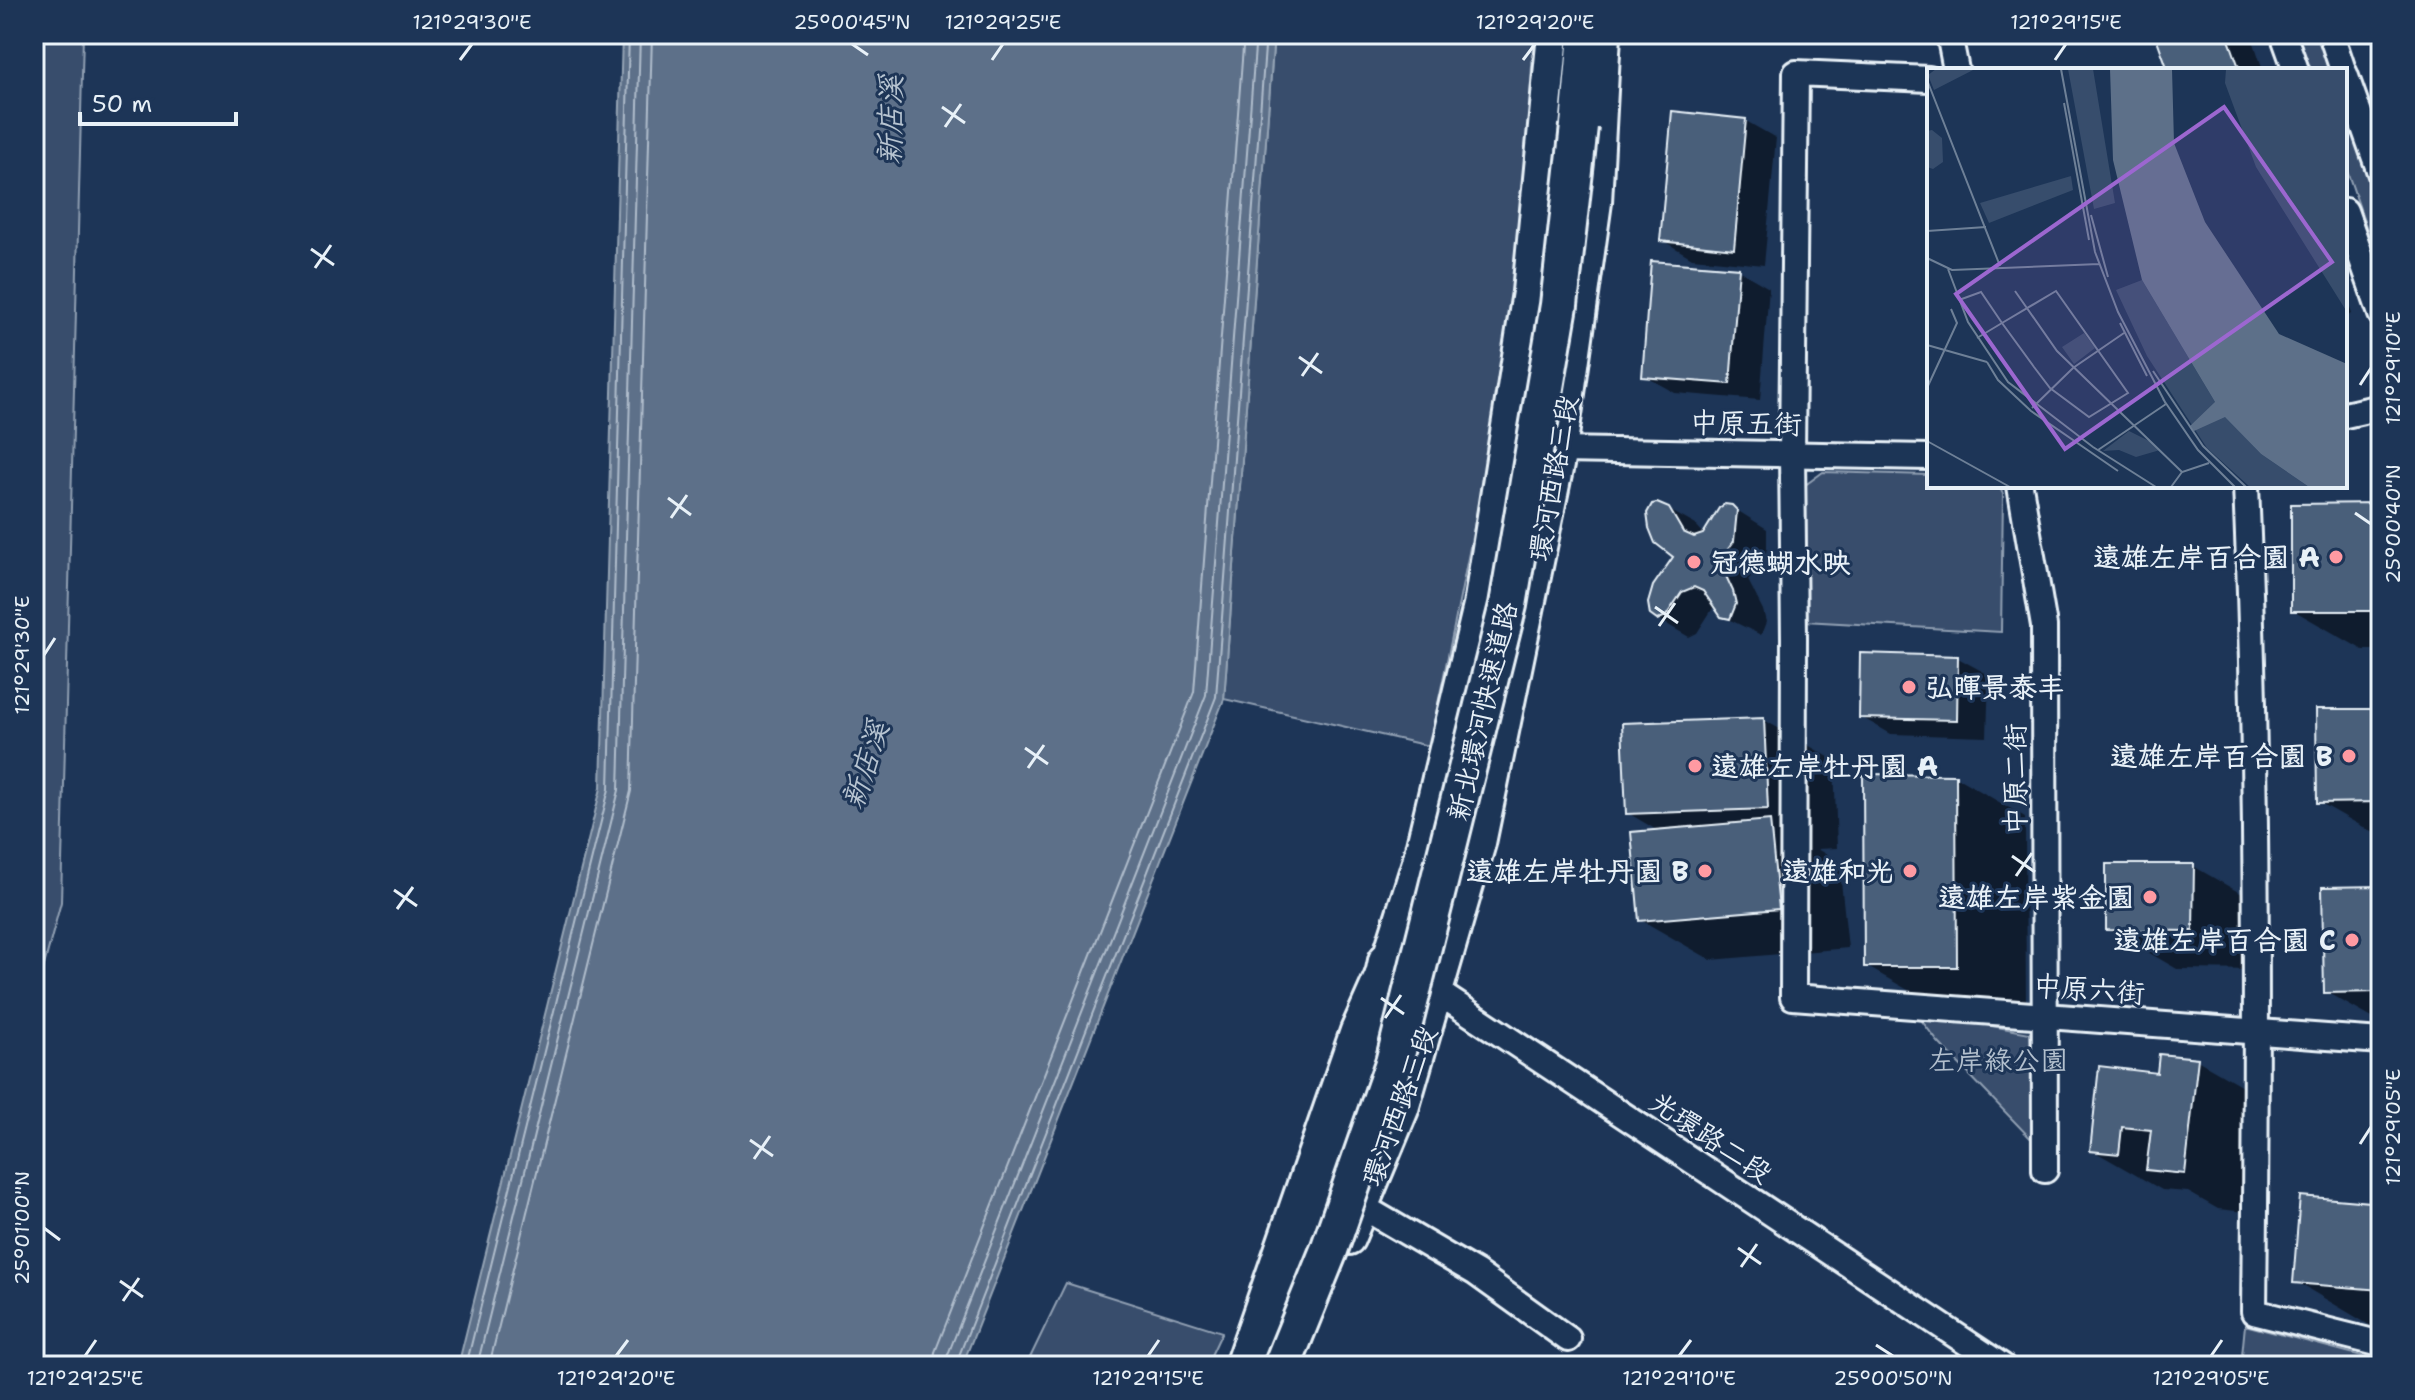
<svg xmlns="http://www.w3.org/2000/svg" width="2415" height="1400" font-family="'Shantell Sans','LXGW WenKai TC',sans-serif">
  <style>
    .green { fill: #374d6c; stroke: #909fb2; stroke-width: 2 }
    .water { fill: #5d7089; stroke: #95a4b5; stroke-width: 2 }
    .shadow { fill: #0007 }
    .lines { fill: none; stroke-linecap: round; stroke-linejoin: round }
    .shore { stroke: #b0bdcc; stroke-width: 2 }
    .building { fill: #495e7a; stroke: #e8f1f8; stroke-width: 2 }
    .minor-casing { stroke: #e8f1f8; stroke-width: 30 }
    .major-casing { stroke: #e8f1f8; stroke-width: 36 }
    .highway-casing { stroke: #e8f1f8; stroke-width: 42 }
    .minor { stroke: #1d3557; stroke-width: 24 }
    .major { stroke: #1d3557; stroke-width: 30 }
    .highway { stroke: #1d3557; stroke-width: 36 }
    .highway-bridge-casing { stroke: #e8f1f8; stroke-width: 42; stroke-linecap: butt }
    .highway-bridge { stroke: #1d3557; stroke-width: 36 }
    .ticks { fill: none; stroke: #e8f1f8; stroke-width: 3 }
    .poi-dot { fill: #ff9aa2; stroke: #1d3557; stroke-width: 3 }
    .labels { text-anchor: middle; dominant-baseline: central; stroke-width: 6; stroke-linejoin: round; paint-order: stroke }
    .street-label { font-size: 28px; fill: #e8f1f8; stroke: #1d3557 }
    .poi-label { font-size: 28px; font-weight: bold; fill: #e8f1f8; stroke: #1d3557; text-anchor: end }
    .park-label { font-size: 28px; fill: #b3c0ce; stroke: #1d3557 }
    .water-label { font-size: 30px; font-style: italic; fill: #b7c4d1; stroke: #1d3557 }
    .inset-road { fill: none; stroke: #6e8097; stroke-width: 2 }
    .view { fill: #9c67d0; fill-opacity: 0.15; stroke: #9c67d0; stroke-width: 4 }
    .inset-edge { fill: none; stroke: #e8f1f8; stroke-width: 4 }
    .neatline { fill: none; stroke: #e8f1f8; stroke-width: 3 }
    .ticks-label { font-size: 20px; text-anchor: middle; fill: #e8f1f8 }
  </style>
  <rect width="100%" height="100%" fill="#1d3557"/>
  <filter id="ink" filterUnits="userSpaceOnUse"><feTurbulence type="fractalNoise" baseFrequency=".0125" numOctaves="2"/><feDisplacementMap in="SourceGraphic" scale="16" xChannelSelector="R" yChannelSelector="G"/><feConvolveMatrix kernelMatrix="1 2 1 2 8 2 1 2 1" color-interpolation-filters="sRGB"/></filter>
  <g filter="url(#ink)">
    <!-- green -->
    <g class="green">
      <path d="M34,34H83L61,902L34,1003Z"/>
      <path d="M1274,34H1534C1530,96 1527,159 1520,221C1503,398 1466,572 1429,746L1224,699Z"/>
      <path d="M2297,34H2322L2334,70H2311Z"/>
      <path d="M2345,100L2381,202V270L2345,165Z"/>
      <path d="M1823,472L1929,475V486H1999L2003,494L2001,632L1804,621V486Z"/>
      <path d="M1915,1012L2030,1033L2034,1142L1938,1042Z"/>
      <path d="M1066,1283L1222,1332L1206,1366H1026Z"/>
      <path d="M2245,1325L2381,1361V1366H2241Z"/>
    </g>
    <!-- water -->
    <path class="water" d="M622,34H1274L1224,699L962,1366H458L601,788Z"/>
    <!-- shadow -->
    <g class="shadow">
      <path d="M2157,34H2251L2263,70H2170Z"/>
      <path d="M1746,121L1776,138L1764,265L1692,258L1662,240Z"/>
      <path d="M1738,270L1769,288L1760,400L1675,393L1645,376Z"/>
      <path d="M2345,295L2352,314L2345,317Z"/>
      <path d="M2381,505V650H2363L2293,610Z"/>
      <path d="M1664,507L1696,525L1705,535L1732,507L1767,529V549L1762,564L1748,580L1763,610L1766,622L1761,635L1722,616L1716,607L1713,608L1697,633L1689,637L1658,619L1676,556Z"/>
      <path d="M1958,658L1989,675L1987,737L1891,734L1861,717Z"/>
      <path d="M2381,711V837L2319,802Z"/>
      <path d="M1764,720L1834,760L1837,848L1817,849L1839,862L1848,948L1711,960L1641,920L1660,832L1628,813Z"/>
      <path d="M1956,777L2025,817L2026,1006H1936L1866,966Z"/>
      <path d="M2193,866L2263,906V970L2177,969L2108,929Z"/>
      <path d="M2381,888V1023L2326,992Z"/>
      <path d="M2197,1060L2267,1100L2255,1213L2218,1209L2188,1192L2162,1190L2092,1150L2158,1075Z"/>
      <path d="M2381,1205V1326H2371L2295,1281Z"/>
    </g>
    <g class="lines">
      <!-- shore -->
      <g class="shore">
        <path d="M466,1366L609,789L629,34"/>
        <path d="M477,1366L619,790L640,34"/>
        <path d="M489,1366L631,791L652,34"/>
        <path d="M933,1366L935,1352L1194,692L1244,34"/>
        <path d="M945,1366L947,1357L1206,695L1256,34"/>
        <path d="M955,1366L1216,697L1266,34"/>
      </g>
    </g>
    <!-- building -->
    <g class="building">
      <path d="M2155,34H2227L2240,70H2168Z"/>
      <path d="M1672,111L1746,119L1734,249L1660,241Z"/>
      <path d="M1651,261L1739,268L1730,384L1642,377Z"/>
      <path d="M1657,503L1669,508L1683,532L1694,537L1703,534L1719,508L1725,504L1732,505L1737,510L1734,541L1719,561L1733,591L1736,604L1730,619L1721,617L1703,591L1694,587L1682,592L1666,616L1657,620L1650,615L1648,603L1653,586L1673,557L1655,543L1649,528L1647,513L1652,504Z"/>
      <path d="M2381,503V611H2291V504Z"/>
      <path d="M1860,653L1958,656L1957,720L1859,718Z"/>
      <path d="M2316,709H2381V802L2317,803Z"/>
      <path d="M1764,718L1768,809L1626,814L1622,723Z"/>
      <path d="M1863,774L1956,775L1957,967H1864Z"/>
      <path d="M1770,820L1779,909L1639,921L1631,832Z"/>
      <path d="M2106,864H2194L2193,931L2106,930Z"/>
      <path d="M2381,886V992L2324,993L2322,887Z"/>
      <path d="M2159,1054L2198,1058L2185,1174L2146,1170L2151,1130L2122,1127L2119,1154L2090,1151L2099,1066L2157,1073Z"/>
      <path d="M2300,1196L2381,1203V1290L2293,1283Z"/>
    </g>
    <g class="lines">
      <!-- minor casing -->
      <g class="minor-casing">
        <g id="minor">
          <path d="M1949,34L1956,70"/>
          <path d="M2283,34L2296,70"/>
          <path d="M2331,34L2343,70"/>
          <path d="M2345,74L2381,175"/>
          <path d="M1929,79L1796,73L1792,453L1794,638L1793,997L2381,1041"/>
          <path d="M2345,211L2381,314"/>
          <path d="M2345,415L2381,407"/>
          <path d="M1561,450L1929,457"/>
          <path d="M2020,486L2044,626L2045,1170"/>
          <path d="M2246,486C2258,761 2257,1037 2254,1312L2381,1344"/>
          <path d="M1424,983L2002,1366"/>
          <path d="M1363,1207L1476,1273L1568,1339"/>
        </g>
      </g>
      <!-- major casing -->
      <g class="major-casing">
        <g id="major">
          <path d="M1349,1239L1403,1109L1480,843L1561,450L1596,202L1605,34"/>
          <path d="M1240,1366L1356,1031L1387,961L1418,862L1479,606L1528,292L1553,34"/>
        </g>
      </g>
      <!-- highway casing -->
      <g class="highway-casing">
        <g id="highway">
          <path d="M1579,126L1587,34"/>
          <path d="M1258,1366L1306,1241L1364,1070L1387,961"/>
        </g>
      </g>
      <!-- minor -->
      <use href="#minor" class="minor"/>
      <!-- major -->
      <use href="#major" class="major"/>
      <!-- highway -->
      <use href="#highway" class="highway"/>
      <!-- highway-bridge casing -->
      <g class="highway-bridge-casing">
        <path id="highway-bridge" d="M1282,1366L1329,1250L1394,1063L1508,605L1559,305L1579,126"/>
      </g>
      <!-- highway-bridge -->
      <use href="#highway-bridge" class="highway-bridge"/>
    </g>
  </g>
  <!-- ticks -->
  <path class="ticks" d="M852,44L868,55M460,60L472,44M992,60L1003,44M1523,60L1535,44M2055,60L2066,44M942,107L965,123M945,127L961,104M311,249L334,265M315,268L331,245M1299,357L1322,373M1302,376L1318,353M2360,385L2371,368M668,498L691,515M2355,513L2371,524M671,518L687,495M1655,607L1678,623M1659,626L1675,603M44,655L55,638M1025,748L1048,764M1028,768L1044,745M2012,856L2035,872M2016,876L2032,853M394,890L417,906M397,909L413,887M1381,998L1404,1014M1385,1018L1401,995M750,1140L773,1156M2360,1144L2371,1127M754,1159L770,1136M44,1228L60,1240M1738,1248L1761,1264M1741,1267L1757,1244M120,1281L143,1297M123,1301L139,1278M1876,1345L1893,1356M85,1356L96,1340M616,1356L628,1340M1148,1356L1159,1340M1679,1356L1691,1340M2211,1356L2222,1340"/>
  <!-- markers -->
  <g class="poi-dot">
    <circle cx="2336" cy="557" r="8"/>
    <circle cx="1694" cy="562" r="8"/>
    <circle cx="1909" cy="687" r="8"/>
    <circle cx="2349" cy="756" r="8"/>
    <circle cx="1695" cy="766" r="8"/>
    <circle cx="1705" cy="871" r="8"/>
    <circle cx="1910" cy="871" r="8"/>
    <circle cx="2150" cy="897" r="8"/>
    <circle cx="2352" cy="940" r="8"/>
  </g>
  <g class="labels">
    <!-- street labels -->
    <g class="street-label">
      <text transform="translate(1746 423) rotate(1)">中原五街</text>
      <text transform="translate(1553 478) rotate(-80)">環河西路三段</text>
      <text transform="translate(1482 711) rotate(-77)">新北環河快速道路</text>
      <text transform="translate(2015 779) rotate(-90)">中原二街</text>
      <text transform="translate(2089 989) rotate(4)">中原六街</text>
      <text transform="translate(1399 1106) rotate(-70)">環河西路三段</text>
      <text transform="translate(1711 1137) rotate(34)">光環路二段</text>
    </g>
    <!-- poi labels -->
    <g class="poi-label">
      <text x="2320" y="557">遠雄左岸百合園 A</text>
      <text x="1710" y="562" text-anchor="start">冠德蝴水映</text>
      <text x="1925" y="687" text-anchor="start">弘暉景泰丰</text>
      <text x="2333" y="756">遠雄左岸百合園 B</text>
      <text x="1711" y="766" text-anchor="start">遠雄左岸牡丹園 A</text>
      <text x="1689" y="871">遠雄左岸牡丹園 B</text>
      <text x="1894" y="871">遠雄和光</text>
      <text x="2134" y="897">遠雄左岸紫金園</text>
      <text x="2336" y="940">遠雄左岸百合園 C</text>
    </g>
    <!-- park labels -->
    <g class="park-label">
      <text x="1998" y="1060">左岸綠公園</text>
    </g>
    <!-- water labels -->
    <g class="water-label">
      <text transform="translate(890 120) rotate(-89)">新店溪</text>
      <text transform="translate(865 765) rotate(-72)">新店溪</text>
    </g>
  </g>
  <!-- overview -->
  <g transform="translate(1927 68)">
    <rect width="420" height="420" fill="#1d3557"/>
    <path d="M9,1H48L7,22L1,7ZM141,1H166L188,135L167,141ZM299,1H420V244L329,99L298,15ZM5,62L15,70L16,94L6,101L0,99V63ZM144,108L146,122L62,155L53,135ZM215,212L294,344L334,386L382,419H323L280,380L220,288L189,222ZM157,265L168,280L147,296L135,279ZM202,363L226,375L233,382L209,389L192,382L176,383Z" fill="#374d6c"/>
    <path d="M183,1H245L247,75L278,154L352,266L420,296V419H382L334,386L298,349L267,363L263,358L288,334L215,212L186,92Z" fill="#5d7089"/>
    <path class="inset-road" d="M134,1L168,184L191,244L239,336M0,12L73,198M137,35L162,172M164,147L181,209M0,163L59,159M0,190L25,202L172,196M21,201L41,254L81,314L166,379L229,419M88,223L130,283L255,404M32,232L54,224L75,255L107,299L123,320L162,349L201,325L129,223L75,255L50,270M193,255L220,308M0,277L60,294M60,294L71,312L104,343L191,403M226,303L276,378L319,419M0,320L30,255L24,241M236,331L271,382L308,419M105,340L146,300L197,265M0,373L83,419M171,382L239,336M244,419L255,404L282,395"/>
    <path class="view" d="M297,39L405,194L138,381L29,226Z"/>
    <rect width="420" height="420" class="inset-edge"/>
  </g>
  <!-- margin -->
  <rect width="2415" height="1400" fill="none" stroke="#1d3557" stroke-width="88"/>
  <!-- scale -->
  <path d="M80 112v12h156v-12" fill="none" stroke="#e8f1f8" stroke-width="4"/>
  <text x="92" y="112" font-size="24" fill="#e8f1f8" stroke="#1d3557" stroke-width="6" paint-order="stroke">50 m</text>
  <rect x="44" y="44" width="2327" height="1312" class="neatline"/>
  <g class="ticks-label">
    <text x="472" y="29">121°29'30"E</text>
    <text x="852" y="29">25°00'45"N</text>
    <text x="1003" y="29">121°29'25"E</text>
    <text x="1535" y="29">121°29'20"E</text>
    <text x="2066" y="29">121°29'15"E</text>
    <text transform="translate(2393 368) rotate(-90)" y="7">121°29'10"E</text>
    <text transform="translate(2393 524) rotate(-90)" y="7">25°00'40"N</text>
    <text transform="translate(22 655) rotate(-90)" y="7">121°29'30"E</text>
    <text transform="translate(2393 1127) rotate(-90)" y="7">121°29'05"E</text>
    <text transform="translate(22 1228) rotate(-90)" y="7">25°01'00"N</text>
    <text x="85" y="1385">121°29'25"E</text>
    <text x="616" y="1385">121°29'20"E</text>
    <text x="1148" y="1385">121°29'15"E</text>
    <text x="1679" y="1385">121°29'10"E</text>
    <text x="1893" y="1385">25°00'50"N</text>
    <text x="2211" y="1385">121°29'05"E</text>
  </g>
</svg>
